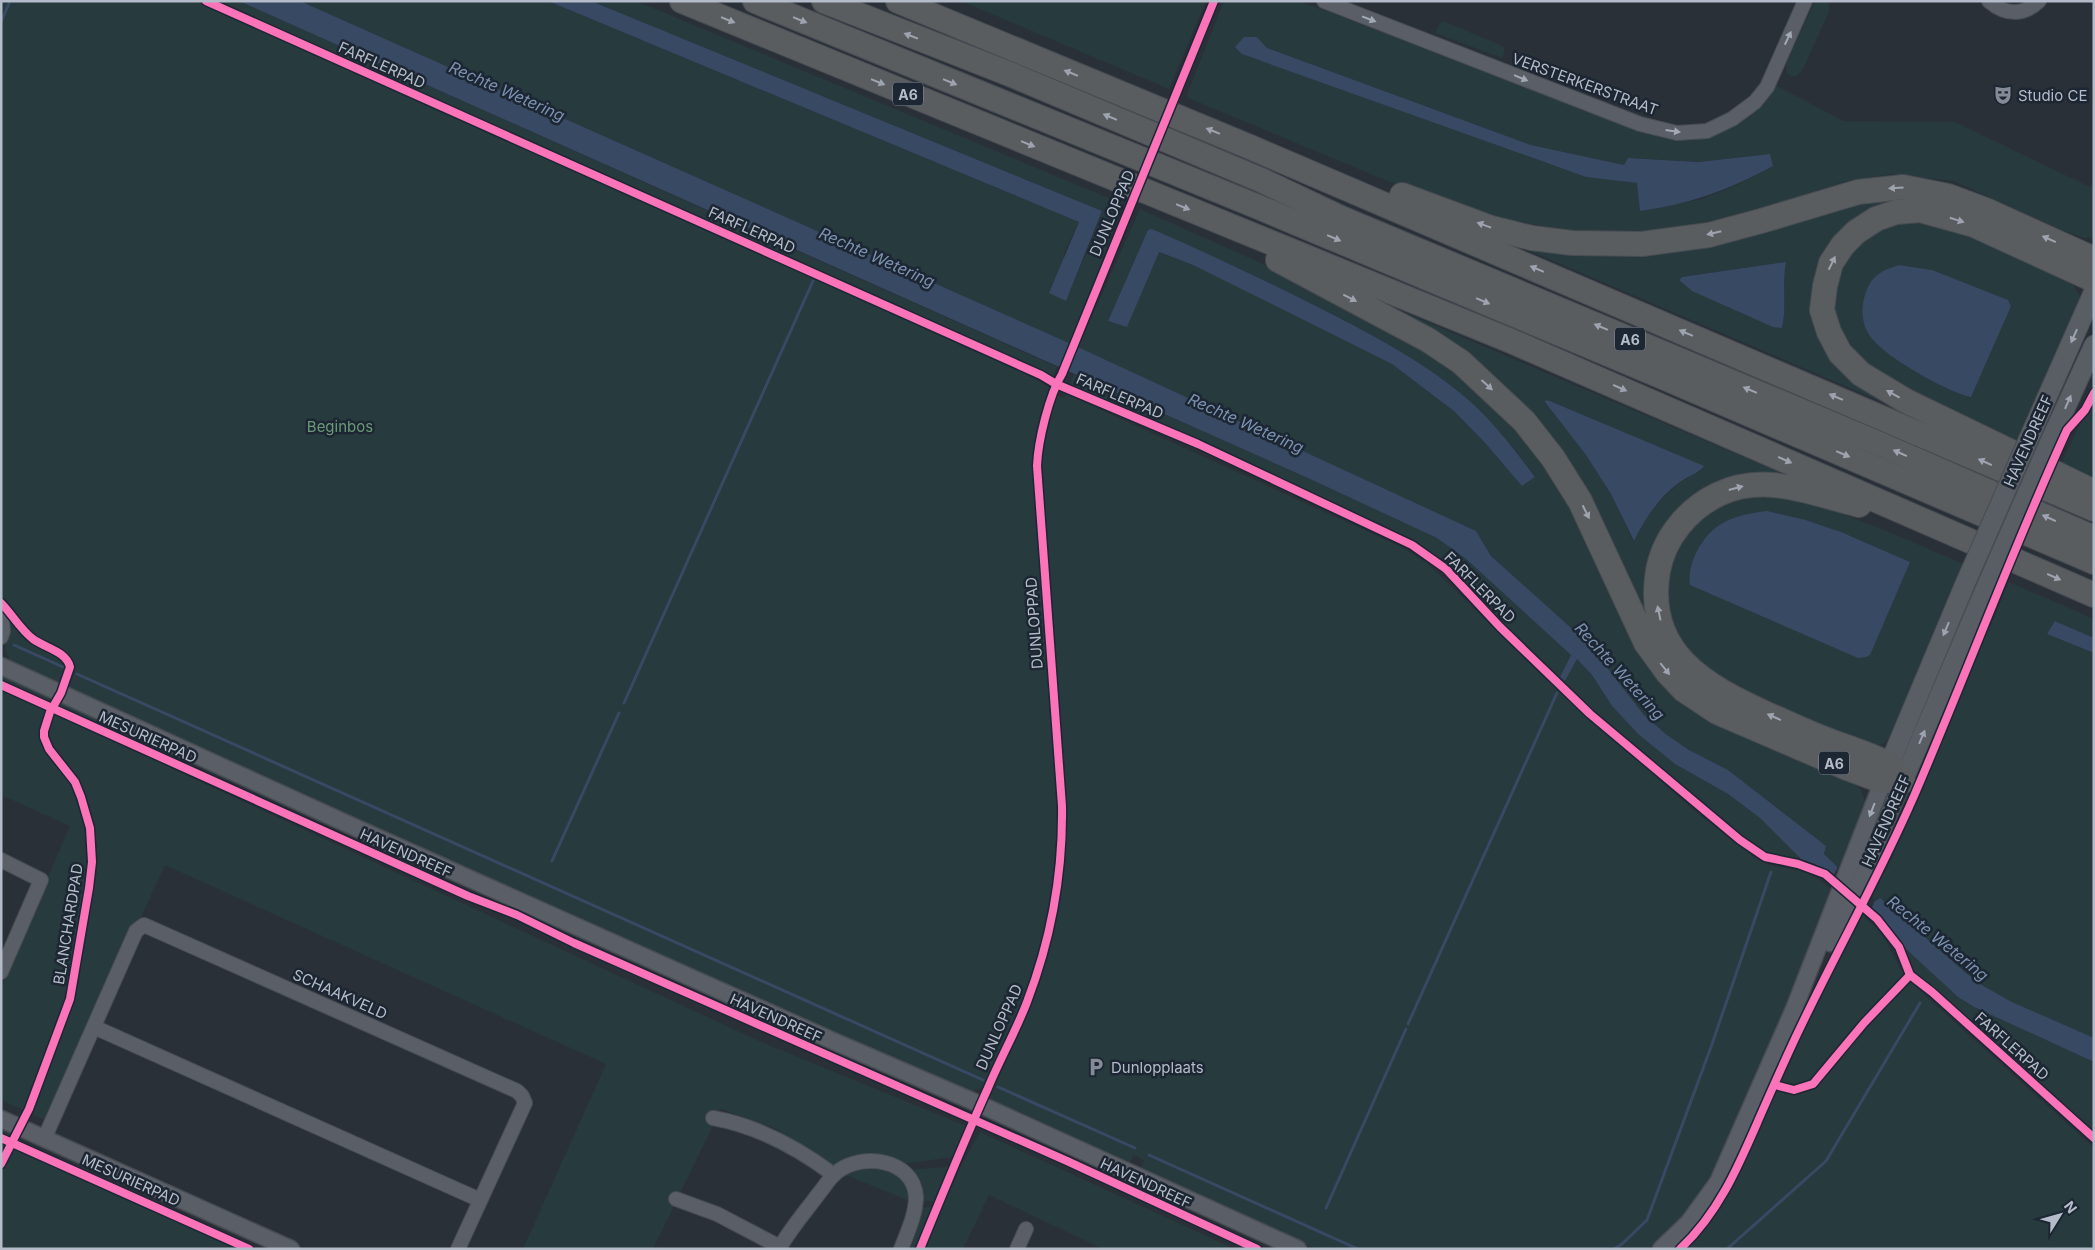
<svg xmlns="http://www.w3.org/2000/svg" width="2095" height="1250" font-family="Inter,sans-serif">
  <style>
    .green { fill: #273a3e; fill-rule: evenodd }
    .water { fill: #384963 }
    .pier { fill: #2a3038 }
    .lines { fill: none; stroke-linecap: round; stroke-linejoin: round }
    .stream { stroke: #384963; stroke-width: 3 }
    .minor-casing { stroke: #484c53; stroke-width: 16 }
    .tertiary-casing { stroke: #484c53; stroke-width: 19 }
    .secondary-casing { stroke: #484c53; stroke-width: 21 }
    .motorway-casing { stroke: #474c53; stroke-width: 26 }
    .minor { stroke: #5a5e66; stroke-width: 14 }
    .tertiary { stroke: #5a5e66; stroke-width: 16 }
    .secondary { stroke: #595d64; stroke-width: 19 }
    .motorway { stroke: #5a5d60; stroke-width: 24 }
    .secondary-bridge-casing { stroke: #484c53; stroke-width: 21; stroke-linecap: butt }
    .secondary-bridge { stroke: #595d64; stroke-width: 19 }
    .cycleway-casing { stroke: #1d2633; stroke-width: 11 }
    .cycleway { stroke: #fb73b8; stroke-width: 8 }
    .oneway { fill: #a2a9b5 }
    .oneway2 { fill: #9ea4af }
    .oneway3 { fill: #9da4b0 }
    .labels { text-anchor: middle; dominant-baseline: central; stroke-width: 5; stroke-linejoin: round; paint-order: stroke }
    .shield { fill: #1d2633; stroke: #878f9c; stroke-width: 1 }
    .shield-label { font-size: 14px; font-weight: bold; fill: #b4bcc9 }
    .street-label { font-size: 15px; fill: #b4bcc9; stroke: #1d2633 }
    .poi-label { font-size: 15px; fill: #b4bcc9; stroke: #1d2633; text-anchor: start }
    .park-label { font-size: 15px; fill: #6b9a76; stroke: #1d2633 }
    .water-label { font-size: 16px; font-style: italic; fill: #7c92b1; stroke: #1d2633 }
  </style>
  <rect width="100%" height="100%" fill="#2a3038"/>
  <!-- green -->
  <g class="green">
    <path d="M1,1H239L1057,367L1053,377L880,297L503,131L773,260L1023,373L1049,387L1048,391L1064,398L1066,394L1399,546L1425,562L1448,583L1541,675L1692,809L1755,858L1769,865L1802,871L1818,879L1833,891L1824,918L1710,1180C1691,1206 1674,1229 1649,1249H1315L1150,1176L1140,1170L1144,1160L1134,1155L1129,1164L992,1102L989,1099L991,1090L984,1087L972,1091L924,1073L629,942L69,687L74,674L65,669L58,682L10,660L5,650L6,643L1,640Z"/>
    <path d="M300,1H548L1079,222L1064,253L1066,300L1089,247L1102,211L591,1H636L1123,204L1074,335L1069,343Z"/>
    <path d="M961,1H1206L1169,89Z"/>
    <path d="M1224,1H1299L1656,135L1679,139L1713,134L1773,84L1844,121L1955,122L2090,187L2094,180V237L2084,238L2057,228L1954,181L1892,174L1843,182L1714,225L1651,231L1590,234L1499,218L1409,190L1186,97ZM1257,37L1267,48L1531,145L1624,165L1628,158L1698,162L1769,154L1773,166L1737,185L1702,199L1641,211L1637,183L1586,177L1242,54Z"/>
    <path d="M1815,1H1827L1829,5V12L1802,71L1796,76H1791L1787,73L1786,64Z"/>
    <path d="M1443,21L1503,46L1505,51L1502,58L1435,33L1440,23Z"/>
    <path d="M1904,195L1967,214L1852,226L1821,320L1899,409L1474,227L1581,252L1854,200ZM1786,262C1783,284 1787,307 1782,328L1679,280L1682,277Z"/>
    <path d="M1140,209L1261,263L1348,304L1424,350L1457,373L1528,440L1560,484L1627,630L1644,663L1671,692L1851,781L1861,790L1866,804L1842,871L1824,854L1826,846L1728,770L1689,750L1667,735L1644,715L1588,643L1491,556L1476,531L1078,348ZM1152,229C1207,254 1262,279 1317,306C1369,333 1420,359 1465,397C1492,420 1514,449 1535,477L1522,485L1486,444L1455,412L1392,364L1193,265L1158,252L1108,320L1148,231Z"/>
    <path d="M1929,222L1959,231L2069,279L2080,296L2079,305L2016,445L1869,369L1849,349L1838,329L1834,313L1833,298L1843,261L1863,237L1896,223ZM1899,265L1932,270L1906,366L1868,334Z"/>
    <path d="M1326,279L1821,490L1787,481L1677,520L1656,645L1537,430ZM1546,400L1551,401L1703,467L1700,471L1680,482L1651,509L1633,541L1611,494L1586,455L1545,402Z"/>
    <path d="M1074,374L1310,479L1437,538L1466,559L1571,655L1560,677L1565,681L1577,659L1592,675L1612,706L1638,734L1675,764L1728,794L1760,818L1800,858H1776L1761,852L1640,757L1461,583C1441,565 1421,549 1397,535L1069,385Z"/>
    <path d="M2094,395V481L2060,466Z"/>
    <path d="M1775,494C1841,509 1902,538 1964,564L1890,738C1881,747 1875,748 1862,747L1735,688L1690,655L1679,640L1671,621L1666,596L1672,556L1698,518L1722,502L1747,495ZM1767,511L1806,520L1841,532L1910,562Z"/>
    <path d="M2009,582L2094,619V638L2056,621L2047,634L2094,653V1038C2056,1022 2017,1007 1983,985C1945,961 1912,927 1879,898L1875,901L1870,898L1889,864Z"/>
    <path d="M1,675L50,699L49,702L1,681Z"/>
    <path d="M1,689L759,1041L966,1126L954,1157L901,1164L834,1168L779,1130L721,1109L653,1249H523L606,1064L165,865L47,1121L1,1100V987L70,826L1,795Z"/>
    <path d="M60,703L153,743L149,749L60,708Z"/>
    <path d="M1863,912C1864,920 1870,922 1875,927C1887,939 1894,958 1902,972V976L1812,1080L1801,1087L1782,1083L1781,1079L1842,949Z"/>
    <path d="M1898,940L1958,997L1974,1007L2094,1062V1135L1915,976Z"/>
    <path d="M1909,981L2094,1148V1249H1682C1727,1208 1750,1146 1775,1092L1781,1090C1797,1094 1804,1093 1817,1083Z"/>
    <path d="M1,1123L16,1129L1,1157Z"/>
    <path d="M980,1132L1235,1249H1103L989,1195L963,1249H923L960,1168Z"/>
    <path d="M14,1146L241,1249H1V1168Z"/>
    <path d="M953,1164L937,1201L920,1202L908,1170L945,1167Z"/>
    <path d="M861,1165C885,1168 910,1171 910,1201L843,1174Z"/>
    <path d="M934,1206L917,1249H906L921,1208Z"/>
  </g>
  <!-- water -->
  <g class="water">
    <path d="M239,1H300L1069,343L1476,531L1491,556L1588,643L1644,715L1667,735L1689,750L1728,770L1826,846L1824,854L1870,898L1875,901L1880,898L1966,973L1982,985L2012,1002L2094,1038V1062L1974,1007L1958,997L1906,949L1872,911L1829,873L1815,864L1801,859L1760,818L1728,794L1675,764L1638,734L1612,706L1592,675L1577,659L1565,681L1560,677L1571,655L1466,559L1437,538L1310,479Z"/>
    <path d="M548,1H591L1102,211L1066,301L1049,293L1079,222Z"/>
    <path d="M1244,37H1257L1267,48L1531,145L1624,165L1628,158L1698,162L1770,154L1773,166C1728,190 1691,204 1640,211L1637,183L1586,177L1289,71L1242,54L1235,47Z"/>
    <path d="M1152,229C1207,253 1262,279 1316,306C1369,333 1420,359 1465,397C1492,420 1514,449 1535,477L1522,486L1486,444L1455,412L1392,364L1193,265L1159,252L1127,327L1108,321L1148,230Z"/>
    <path d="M1786,262C1782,284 1787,306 1782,328L1773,327L1692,291L1679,280L1682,277Z"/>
    <path d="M1899,265L1932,270L2008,300L2011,306L1971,397C1947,392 1879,354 1868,333C1861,321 1861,305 1866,292C1872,275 1883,270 1899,265Z"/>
    <path d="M1546,400L1550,401L1704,466C1698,474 1688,476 1680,482C1659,497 1645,518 1634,541L1611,494L1586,455L1545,402Z"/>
    <path d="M1767,511L1806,520L1841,532L1910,562L1870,655L1866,657L1858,658L1690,585C1687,564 1701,538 1718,526C1732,516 1751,513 1767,511Z"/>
    <path d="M2055,621L2094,638V653L2047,634Z"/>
  </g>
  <!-- pier -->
  <g class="pier">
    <path d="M1071,341L1078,345L1066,374L1059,370Z"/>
    <path d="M1838,866L1875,900L1870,913L1832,879Z"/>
  </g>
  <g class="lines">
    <!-- stream -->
    <g class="stream">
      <path d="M1,22L10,1"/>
      <path d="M14,645L63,667"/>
      <path d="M77,674L983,1080"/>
      <path d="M624,703L813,281"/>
      <path d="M552,861L619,713"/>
      <path d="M1408,1024L1557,693"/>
      <path d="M998,1087L1135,1148"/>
      <path d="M1149,1155L1358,1249"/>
      <path d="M1326,1208L1406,1029"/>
      <path d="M1614,1249L1622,1244L1647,1220L1711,1047L1771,872"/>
      <path d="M1727,1249L1826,1161L1920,1003"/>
    </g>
    <!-- minor casing -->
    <g class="minor-casing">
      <g id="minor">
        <path d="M1324,1L1640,124L1677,133L1707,131L1732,119L1755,102L1767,87L1805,1"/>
        <path d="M1989,1C2005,15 2023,16 2039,1"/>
        <path d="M1,611L3,631L1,637"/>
        <path d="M1,860L41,880L1,972"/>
        <path d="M94,1027L480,1200"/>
        <path d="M713,1118C758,1126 798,1148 834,1175"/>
        <path d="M45,1137L136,931L144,925L517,1091L522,1096L525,1103L458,1249"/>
        <path d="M676,1199L717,1214L780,1247"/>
        <path d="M779,1249C790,1229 806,1211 820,1192C825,1186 830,1177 837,1172C862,1152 914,1159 916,1197C916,1215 907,1233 901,1249"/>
        <path d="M1017,1249L1026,1229"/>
      </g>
    </g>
    <!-- tertiary casing -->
    <g class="tertiary-casing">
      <g id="tertiary">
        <path d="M1,666L363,831L833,1041L970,1100L1298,1249"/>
        <path d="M1830,943L1859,885L1903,781"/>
        <path d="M1,1119L291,1249"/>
        <path d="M1661,1249L1689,1222L1718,1182L1794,1009L1886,773"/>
      </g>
    </g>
    <!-- secondary casing -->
    <g class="secondary-casing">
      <g id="secondary">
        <path d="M2029,438L2094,291"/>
        <path d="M2048,446L2094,345"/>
        <path d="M1889,765L1965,584"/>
        <path d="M1903,781L1984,592"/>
      </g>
    </g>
    <!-- motorway casing -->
    <g class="motorway-casing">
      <g id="motorway">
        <path d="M682,1L1511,341L2094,595"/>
        <path d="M755,1L1256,206L1665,378L2094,562"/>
        <path d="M824,1L1012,75L1261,180L1341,218L1882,445L2094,538"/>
        <path d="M898,1L1250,147L2094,509"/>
        <path d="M1402,195L1491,228L1532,238L1572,243L1642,244L1709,235L1761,221L1858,192L1903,187L1948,196L1988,211L2094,259"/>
        <path d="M1278,260L1428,340L1461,362L1524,421L1553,458L1580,501L1646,643L1667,672L1684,690L1717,712L1847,768L1882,781H1903"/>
        <path d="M2090,490L1906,401L1861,374L1840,353L1829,332L1822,310L1825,286L1831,263L1843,245L1856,232L1876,219L1896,212L1920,210L1974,225L2094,280"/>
        <path d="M1859,505C1814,494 1765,472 1719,494C1689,508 1664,537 1658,571C1644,653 1705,686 1769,715C1788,723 1806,732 1825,739C1842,746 1873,755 1888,764C1894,768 1899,776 1903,781"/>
      </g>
    </g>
    <!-- minor -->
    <use href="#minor" class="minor"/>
    <!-- tertiary -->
    <use href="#tertiary" class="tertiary"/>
    <!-- secondary -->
    <use href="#secondary" class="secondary"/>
    <!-- motorway -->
    <use href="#motorway" class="motorway"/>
    <!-- secondary-bridge casing -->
    <g class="secondary-bridge-casing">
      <g id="secondary-bridge">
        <path d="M1965,584L2029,438"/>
        <path d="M1984,592L2048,446"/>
      </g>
    </g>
    <!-- secondary-bridge -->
    <use href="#secondary-bridge" class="secondary-bridge"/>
    <!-- cycleway casing -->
    <g class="cycleway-casing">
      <g id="cycleway">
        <path d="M206,1L1041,375L1056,384L1198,444L1412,545L1446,569L1500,627L1590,714L1740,840L1765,857L1798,864L1825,874L1877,919L1899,947L1910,975L1932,992L2094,1138"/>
        <path d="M1,603C12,614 20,629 33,639C45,648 66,651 70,667L61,693L50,712L44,731V737L49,749L75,782L81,797L90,828L92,862L89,888L70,999L29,1109L1,1164"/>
        <path d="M1,685L468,896L517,915L574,943L1067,1161L1257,1249"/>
        <path d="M1775,1085L1794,1090L1813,1084L1864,1023L1910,975"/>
        <path d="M1,1138L249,1249"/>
        <path d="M920,1249C942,1195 964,1141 988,1088C1000,1059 1016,1031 1027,1002C1052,937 1063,875 1062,806L1037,466C1038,441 1049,395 1062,374L1214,1"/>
        <path d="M1680,1249C1718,1214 1738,1167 1758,1121C1772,1089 1786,1057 1801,1026C1838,949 1880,874 1914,796C1966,675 2012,550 2067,430L2085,410L2094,393"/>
      </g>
    </g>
    <!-- cycleway -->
    <use href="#cycleway" class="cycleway"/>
  </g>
  <!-- one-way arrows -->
  <defs><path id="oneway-solid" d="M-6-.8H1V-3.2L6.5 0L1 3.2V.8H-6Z" transform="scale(1.25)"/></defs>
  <g class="oneway">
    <use href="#oneway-solid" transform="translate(1369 19) rotate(21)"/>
    <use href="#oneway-solid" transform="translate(1788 38) rotate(-65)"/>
    <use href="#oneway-solid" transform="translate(1521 78) rotate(22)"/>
    <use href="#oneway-solid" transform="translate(1673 131) rotate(8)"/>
    <use href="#oneway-solid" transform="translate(1872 810) rotate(111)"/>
  </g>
  <g class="oneway2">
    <use href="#oneway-solid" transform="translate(728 20) rotate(22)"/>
    <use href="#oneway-solid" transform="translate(800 20) rotate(22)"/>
    <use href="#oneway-solid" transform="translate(911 36) rotate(-159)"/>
    <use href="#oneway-solid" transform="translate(1071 73) rotate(-158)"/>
    <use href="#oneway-solid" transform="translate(878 82) rotate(22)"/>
    <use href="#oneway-solid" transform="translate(950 82) rotate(22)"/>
    <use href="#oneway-solid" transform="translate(1110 117) rotate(-157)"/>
    <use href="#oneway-solid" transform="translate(1213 131) rotate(-158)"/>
    <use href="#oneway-solid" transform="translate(1028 144) rotate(22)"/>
    <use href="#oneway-solid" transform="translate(1896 188) rotate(176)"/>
    <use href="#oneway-solid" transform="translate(1183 207) rotate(22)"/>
    <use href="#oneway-solid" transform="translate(1957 220) rotate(17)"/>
    <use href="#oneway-solid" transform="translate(1484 225) rotate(-160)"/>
    <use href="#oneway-solid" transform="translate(1714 233) rotate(167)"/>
    <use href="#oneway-solid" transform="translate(1334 238) rotate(23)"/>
    <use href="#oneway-solid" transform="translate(2049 239) rotate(-156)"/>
    <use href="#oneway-solid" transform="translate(1832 263) rotate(-64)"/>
    <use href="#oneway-solid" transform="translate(1537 269) rotate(-157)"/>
    <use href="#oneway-solid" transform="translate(1350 298) rotate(27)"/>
    <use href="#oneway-solid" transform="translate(1483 301) rotate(23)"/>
    <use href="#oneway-solid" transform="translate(1601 327) rotate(-157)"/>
    <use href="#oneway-solid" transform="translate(1686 333) rotate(-157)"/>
    <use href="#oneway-solid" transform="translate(1487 385) rotate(42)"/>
    <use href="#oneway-solid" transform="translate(1620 388) rotate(24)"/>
    <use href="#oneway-solid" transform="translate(1750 390) rotate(-157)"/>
    <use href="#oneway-solid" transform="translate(1893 394) rotate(-151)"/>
    <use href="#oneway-solid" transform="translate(1836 397) rotate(-157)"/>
    <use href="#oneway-solid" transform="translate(1900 453) rotate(-156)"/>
    <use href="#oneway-solid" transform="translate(1843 454) rotate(23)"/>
    <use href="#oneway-solid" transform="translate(1785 460) rotate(24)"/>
    <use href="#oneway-solid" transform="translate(1985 462) rotate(-156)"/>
    <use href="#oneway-solid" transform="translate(1736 488) rotate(-15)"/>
    <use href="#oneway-solid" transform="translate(1586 512) rotate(63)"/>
    <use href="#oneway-solid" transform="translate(2049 518) rotate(-156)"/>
    <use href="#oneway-solid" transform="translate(2054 577) rotate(24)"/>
    <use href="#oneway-solid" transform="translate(1659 613) rotate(-102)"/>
    <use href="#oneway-solid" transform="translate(1665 669) rotate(51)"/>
    <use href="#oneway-solid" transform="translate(1774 717) rotate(-156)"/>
  </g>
  <g class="oneway3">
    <use href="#oneway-solid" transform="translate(2074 336) rotate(114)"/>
    <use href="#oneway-solid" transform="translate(2068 402) rotate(-66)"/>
    <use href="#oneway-solid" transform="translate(1946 629) rotate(113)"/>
    <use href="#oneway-solid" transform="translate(1922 737) rotate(-67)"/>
  </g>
  <!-- icons -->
  <defs>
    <g id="theatre-bare" transform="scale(1.5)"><path d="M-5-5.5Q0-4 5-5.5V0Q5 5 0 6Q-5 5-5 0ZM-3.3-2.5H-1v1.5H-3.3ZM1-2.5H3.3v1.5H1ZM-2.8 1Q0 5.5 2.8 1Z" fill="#848b96" stroke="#1d2633" stroke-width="2.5" paint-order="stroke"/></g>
    <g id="parking-bare" transform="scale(1.5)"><path d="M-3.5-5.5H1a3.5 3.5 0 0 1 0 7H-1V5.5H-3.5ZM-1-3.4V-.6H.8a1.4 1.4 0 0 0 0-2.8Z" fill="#848b96" stroke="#1d2633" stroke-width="2.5" paint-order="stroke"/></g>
  </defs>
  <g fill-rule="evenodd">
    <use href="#theatre-bare" x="2003" y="95"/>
    <use href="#parking-bare" x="1096" y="1067"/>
  </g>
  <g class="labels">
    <!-- shield labels -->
    <g class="shield">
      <rect x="893" y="82.5" width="30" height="23" rx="4"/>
      <rect x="1615" y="327.5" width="30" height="23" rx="4"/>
      <rect x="1819" y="751.5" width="30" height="23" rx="4"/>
    </g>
    <g class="shield-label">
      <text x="908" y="94">A6</text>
      <text x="1630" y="339">A6</text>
      <text x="1834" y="763">A6</text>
    </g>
    <!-- street labels -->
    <g class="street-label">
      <text transform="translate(382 65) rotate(24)">FARFLERPAD</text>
      <text transform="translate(1585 84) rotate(20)">VERSTERKERSTRAAT</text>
      <text transform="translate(1112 213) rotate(-67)">DUNLOPPAD</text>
      <text transform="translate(752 230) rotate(24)">FARFLERPAD</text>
      <text transform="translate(1120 396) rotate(23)">FARFLERPAD</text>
      <text transform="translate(2028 441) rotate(-66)">HAVENDREEF</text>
      <text transform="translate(1480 587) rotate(45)">FARFLERPAD</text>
      <text transform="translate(1034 623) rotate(-94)">DUNLOPPAD</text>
      <text transform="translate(148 737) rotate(24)">MESURIERPAD</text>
      <text transform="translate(1886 821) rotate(-66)">HAVENDREEF</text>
      <text transform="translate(406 853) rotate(24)">HAVENDREEF</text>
      <text transform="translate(68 924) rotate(-81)">BLANCHARDPAD</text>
      <text transform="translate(340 994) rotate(24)">SCHAAKVELD</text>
      <text transform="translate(776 1018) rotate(24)">HAVENDREEF</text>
      <text transform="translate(999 1027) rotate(-66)">DUNLOPPAD</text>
      <text transform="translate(2012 1046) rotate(42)">FARFLERPAD</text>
      <text transform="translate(131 1180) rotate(24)">MESURIERPAD</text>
      <text transform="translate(1146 1183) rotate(25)">HAVENDREEF</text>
    </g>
    <!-- poi labels -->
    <g class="poi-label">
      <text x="2018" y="95">Studio CE</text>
      <text x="1111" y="1067">Dunlopplaats</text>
    </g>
    <!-- park labels -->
    <g class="park-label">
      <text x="340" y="426">Beginbos</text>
    </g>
    <!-- water labels -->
    <g class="water-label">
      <text transform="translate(507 91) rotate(24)">Rechte Wetering</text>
      <text transform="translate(877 257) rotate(24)">Rechte Wetering</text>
      <text transform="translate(1246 423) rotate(24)">Rechte Wetering</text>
      <text transform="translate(1620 671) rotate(48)">Rechte Wetering</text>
      <text transform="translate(1938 938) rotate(39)">Rechte Wetering</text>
    </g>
  </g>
  <!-- border -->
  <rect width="2095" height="1250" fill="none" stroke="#b4bcc9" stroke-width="5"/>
  <!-- north arrow -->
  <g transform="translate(2060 1215) rotate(53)" stroke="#1d2633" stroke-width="4" paint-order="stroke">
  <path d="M0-4L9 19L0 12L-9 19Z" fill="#b4bcc9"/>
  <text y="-8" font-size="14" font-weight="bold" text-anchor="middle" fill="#b4bcc9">N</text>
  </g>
</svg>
